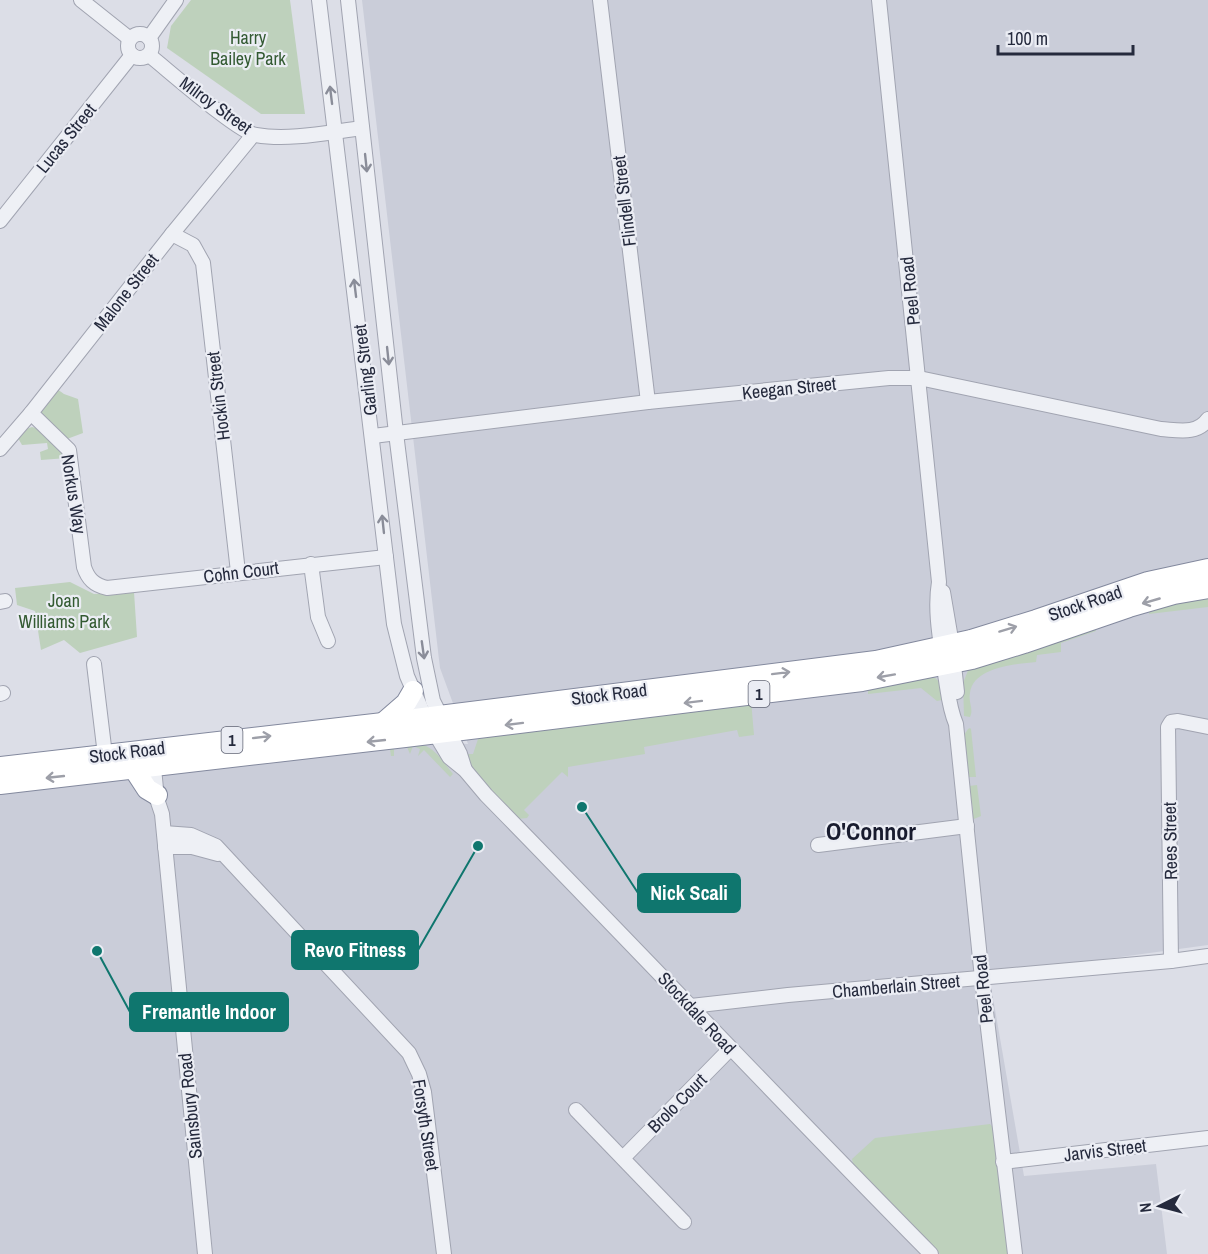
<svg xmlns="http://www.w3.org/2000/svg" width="1208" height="1254" font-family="'Archivo Narrow',sans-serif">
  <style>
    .built { fill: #cacdd9 }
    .green { fill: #bed1bc }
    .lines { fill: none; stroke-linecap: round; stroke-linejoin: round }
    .minor-casing { stroke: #a1a4b1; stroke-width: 16 }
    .highway-casing { stroke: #83899e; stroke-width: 22 }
    .minor { stroke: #eef0f5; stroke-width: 14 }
    .highway { stroke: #fff; stroke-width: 20 }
    .oneway { stroke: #8a8d99 }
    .oneway2 { stroke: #9d9fa8 }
    .labels { text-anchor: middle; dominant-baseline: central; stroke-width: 4.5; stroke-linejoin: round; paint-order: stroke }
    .shield { fill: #ebedf4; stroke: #606474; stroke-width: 1.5 }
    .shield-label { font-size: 16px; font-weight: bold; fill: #252a3d }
    .park-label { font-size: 18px; fill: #335a32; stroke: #ebedf4 }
    .street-label { font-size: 18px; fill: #252a3d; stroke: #ebedf4 }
    .district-label { font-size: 24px; font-weight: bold; fill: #181b2e; stroke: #ebedf4 }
    .leader { fill: none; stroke: #0f766e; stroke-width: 2 }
    .callout-dot { fill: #0f766e; stroke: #ebedf4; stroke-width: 2 }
    .callout { fill: #0f766e; stroke: #0f766e; stroke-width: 2 }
    .callout-label { font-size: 20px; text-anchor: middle; font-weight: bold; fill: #fff }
  </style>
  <rect width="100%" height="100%" fill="#dcdee7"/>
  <!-- built -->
  <path class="built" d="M362,0H1208V945L989,975L1024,1176L1156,1164L1167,1254H0V789L416,741L468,744L440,668Z"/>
  <!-- green -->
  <g class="green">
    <path d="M191,0H290L305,114H261L167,48L171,26Z"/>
    <path d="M57,389L64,394L78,399L83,433L67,439L42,416V409Z"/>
    <path d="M32,427C47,430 59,445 67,458L41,460L40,452L48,449L47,443L22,445L18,438L26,429Z"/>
    <path d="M70,582L94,594L134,592L137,637L80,653L64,640L41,650L35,611L17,605L15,588Z"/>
    <path d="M1208,594V607L1149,614L1150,607Z"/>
    <path d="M1094,625L1096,631L1061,643V652L1037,655L1036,662C1016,664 973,667 970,693C968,702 974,709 970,717L964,716L963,683L969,668Z"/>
    <path d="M926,676L935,678L941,683L942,700L937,701L921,688L868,694V686Z"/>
    <path d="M751,700L754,735L739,737L737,730L644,747L645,754L568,767V777L562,772L524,810L529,815L527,818L517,819C499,799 476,779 466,754H473L478,739L484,738L483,733Z"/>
    <path d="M970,728L971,729L976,777H968L964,735L968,729Z"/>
    <path d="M423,745C435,748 445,764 453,774L450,777L424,750L418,756L420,749L413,746L410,754L407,747L394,748V756H391L390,749L332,756L331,751Z"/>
    <path d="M977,785L981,816L974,819L969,812L973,811L972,803H968L969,786Z"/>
    <path d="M990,1124L994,1129L1009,1254H940L853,1164L852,1159L875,1138Z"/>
  </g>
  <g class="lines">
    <!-- minor casing -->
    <g class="minor-casing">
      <g id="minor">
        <path d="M81,0L130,39"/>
        <path d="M319,0L394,624L407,676L425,717L449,757L465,770L486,795C635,947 781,1102 931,1254"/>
        <path d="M348,0L396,433L424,658L433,701L460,754L465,770"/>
        <path d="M600,0L648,402"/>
        <path d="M879,0L939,582C934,612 941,644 945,674C948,691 949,708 956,724L982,978L1015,1254"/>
        <circle cx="140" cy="46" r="12"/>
        <path d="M149,38L176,0"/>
        <path d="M149,55C168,70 238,132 256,135C289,141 330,132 362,128"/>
        <path d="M0,221L132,55"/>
        <path d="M172,234L193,245L203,263L238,572"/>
        <path d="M31,413L69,450L84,567C88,579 94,585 107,588L386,557"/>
        <path d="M373,436L648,402L889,378H919L1161,429C1178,430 1197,435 1208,419"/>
        <path d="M0,449L31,413L172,234L253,135"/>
        <path d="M311,564L318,617L328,641"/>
        <path d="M943,592L951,639L957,692"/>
        <path d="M0,602L5,601"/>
        <path d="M94,664L105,755"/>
        <path d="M0,694L3,693"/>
        <path d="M153,758L157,799L162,814L205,1254"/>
        <path d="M164,833L191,835L216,846L409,1053L419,1074L424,1092L444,1254"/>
        <path d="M818,845L967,826"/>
        <path d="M165,847H192L218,854"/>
        <path d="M1171,961L1168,727L1171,722L1178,721L1208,727"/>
        <path d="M691,1006L788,995L1171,961L1208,956"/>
        <path d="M576,1110L684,1222"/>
        <path d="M623,1158L730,1049"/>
        <path d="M1003,1162L1208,1138"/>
      </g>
    </g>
    <!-- highway casing -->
    <g class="highway-casing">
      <g id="highway">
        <path d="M383,723L406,703L413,691"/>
        <path d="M0,767L383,723L876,661L971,640L1036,620L1148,582L1208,569"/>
        <path d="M134,769L147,789L157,795"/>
        <path d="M0,784L405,737L862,681L972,659L1024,643L1129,607L1174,594L1208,588"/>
      </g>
    </g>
    <!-- minor -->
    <use href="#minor" class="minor"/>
    <!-- highway -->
    <use href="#highway" class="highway"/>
  </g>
  <!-- one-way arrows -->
  <defs><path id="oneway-shaft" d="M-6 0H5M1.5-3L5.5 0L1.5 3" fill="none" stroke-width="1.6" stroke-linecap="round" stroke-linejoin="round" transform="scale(1.5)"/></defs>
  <g class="oneway">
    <use href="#oneway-shaft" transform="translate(331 95) rotate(-97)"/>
    <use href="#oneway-shaft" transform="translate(366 163) rotate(84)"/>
    <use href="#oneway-shaft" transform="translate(355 288) rotate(-97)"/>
    <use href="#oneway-shaft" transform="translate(388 356) rotate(84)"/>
    <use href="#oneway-shaft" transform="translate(383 524) rotate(-96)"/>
    <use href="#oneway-shaft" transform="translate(423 650) rotate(82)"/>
  </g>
  <g class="oneway2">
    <use href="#oneway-shaft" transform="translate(1151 601) rotate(164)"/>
    <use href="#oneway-shaft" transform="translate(1008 629) rotate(-17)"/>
    <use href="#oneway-shaft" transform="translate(781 673) rotate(-7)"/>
    <use href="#oneway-shaft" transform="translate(886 676) rotate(170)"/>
    <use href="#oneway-shaft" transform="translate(693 702) rotate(173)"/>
    <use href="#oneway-shaft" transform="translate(514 724) rotate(173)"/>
    <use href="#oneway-shaft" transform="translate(262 737) rotate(-7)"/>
    <use href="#oneway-shaft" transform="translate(376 741) rotate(174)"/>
    <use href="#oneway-shaft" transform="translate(55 777) rotate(174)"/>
  </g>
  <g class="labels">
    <!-- shield labels -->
    <g class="shield">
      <rect x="748.5" y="681" width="21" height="26" rx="4.5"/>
      <rect x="221.5" y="727" width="21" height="26" rx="4.5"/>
    </g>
    <g class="shield-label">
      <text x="759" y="694">1</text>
      <text x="232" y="740">1</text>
    </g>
    <!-- park labels -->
    <g class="park-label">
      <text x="248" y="37">Harry<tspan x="248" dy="21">Bailey Park</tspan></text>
      <text x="64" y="600">Joan<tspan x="64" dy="21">Williams Park</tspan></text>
    </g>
    <!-- street labels -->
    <g class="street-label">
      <text transform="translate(216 105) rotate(36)">Milroy Street</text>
      <text transform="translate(66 138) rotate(-51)">Lucas Street</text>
      <text transform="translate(624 201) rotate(-97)">Flindell Street</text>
      <text transform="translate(910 291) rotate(-96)">Peel Road</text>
      <text transform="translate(126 292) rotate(-52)">Malone Street</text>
      <text transform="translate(365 370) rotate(-97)">Garling Street</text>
      <text transform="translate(789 388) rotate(-6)">Keegan Street</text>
      <text transform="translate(218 396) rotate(-97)">Hockin Street</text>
      <text transform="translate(74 494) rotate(81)">Norkus Way</text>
      <text transform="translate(241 572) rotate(-7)">Cohn Court</text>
      <text transform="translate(1085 603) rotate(-19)">Stock Road</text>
      <text transform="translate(609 694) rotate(-7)">Stock Road</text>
      <text transform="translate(127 752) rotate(-7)">Stock Road</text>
      <text transform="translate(1170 841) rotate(-91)">Rees Street</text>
      <text transform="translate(896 986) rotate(-5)">Chamberlain Street</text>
      <text transform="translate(983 989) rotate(-96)">Peel Road</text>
      <text transform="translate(697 1013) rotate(47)">Stockdale Road</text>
      <text transform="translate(677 1103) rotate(-45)">Brolo Court</text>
      <text transform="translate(190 1106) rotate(-96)">Sainsbury Road</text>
      <text transform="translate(426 1125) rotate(81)">Forsyth Street</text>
      <text transform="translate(1105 1150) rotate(-7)">Jarvis Street</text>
    </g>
    <!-- district labels -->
    <g class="district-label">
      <text x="871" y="831">O'Connor</text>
    </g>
  </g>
  <!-- callouts -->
  <path class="leader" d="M582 807L638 893M478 846L418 950M97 951L130 1012"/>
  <g class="callout-dot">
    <circle cx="582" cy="807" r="6"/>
    <circle cx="478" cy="846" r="6"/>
    <circle cx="97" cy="951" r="6"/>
  </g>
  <g class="callout">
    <rect x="638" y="874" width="102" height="38" rx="6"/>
    <rect x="292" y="931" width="126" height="38" rx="6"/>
    <rect x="130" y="993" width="158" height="38" rx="6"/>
  </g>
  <g class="callout-label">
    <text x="689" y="900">Nick Scali</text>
    <text x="355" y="957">Revo Fitness</text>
    <text x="209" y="1019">Fremantle Indoor</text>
  </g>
  <!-- north arrow -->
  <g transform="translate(1160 1206) rotate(264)" stroke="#ebedf4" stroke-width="4.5" paint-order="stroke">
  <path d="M0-4.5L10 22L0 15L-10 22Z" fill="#252a3d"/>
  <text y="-9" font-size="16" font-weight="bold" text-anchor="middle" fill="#252a3d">N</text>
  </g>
  <!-- scale -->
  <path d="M998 45v9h135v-9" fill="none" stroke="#252a3d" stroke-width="3"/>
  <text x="1007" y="45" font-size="18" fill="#252a3d" stroke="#ebedf4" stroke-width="4.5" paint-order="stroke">100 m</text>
</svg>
